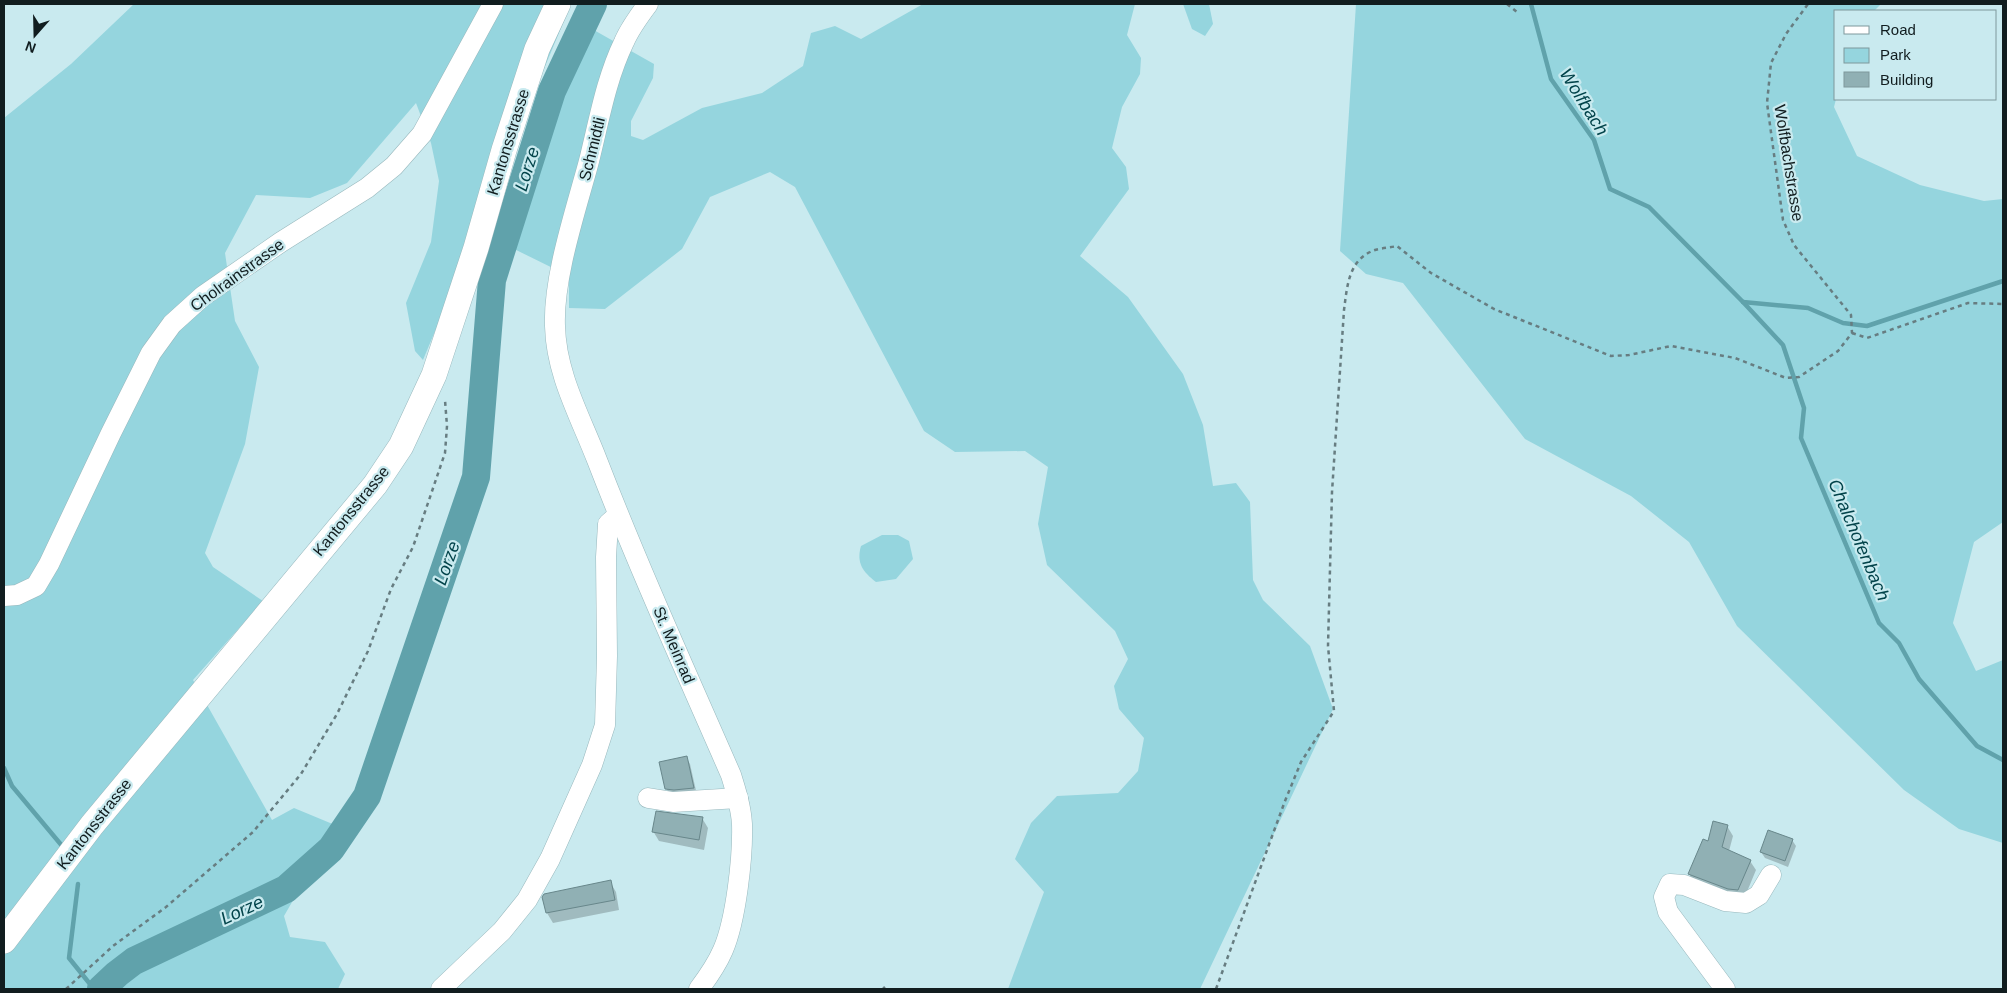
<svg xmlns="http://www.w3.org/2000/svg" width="2007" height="993" font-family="Arial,sans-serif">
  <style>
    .green { fill: #95d5de }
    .shadow { fill: #0003 }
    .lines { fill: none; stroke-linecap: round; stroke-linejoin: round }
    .stream { stroke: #60a2ab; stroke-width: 4.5 }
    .river { stroke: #60a2ab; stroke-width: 28 }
    .building { fill: #90b0b4; stroke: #68878b }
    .minor-casing { stroke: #98b8bd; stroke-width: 21 }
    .major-casing { stroke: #98b8bd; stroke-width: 26 }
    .path { stroke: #677d81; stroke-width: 2.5; stroke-dasharray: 4 4; stroke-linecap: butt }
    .minor { stroke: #fff; stroke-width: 20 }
    .major { stroke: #fff; stroke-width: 25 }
    .labels { text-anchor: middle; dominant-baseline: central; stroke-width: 4.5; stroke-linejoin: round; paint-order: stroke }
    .street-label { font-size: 16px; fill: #111d1f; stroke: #c9eaef }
    .water-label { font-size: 18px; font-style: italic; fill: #02434a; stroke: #c9eaef }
  </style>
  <rect width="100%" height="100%" fill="#c9eaef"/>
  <!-- green -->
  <g class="green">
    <path d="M134,4H571L423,360L415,351L406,303L431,242L439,181L431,143L416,103L347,183L310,198L256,195L225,253L235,321L259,367L245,444L205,553L213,567L263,601L193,680L272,820L294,808L335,825L312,852L299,890L284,916L290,937L325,942L345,974L338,989H4V118L71,64Z"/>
    <path d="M923,4H1135L1127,35L1141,58L1140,74L1122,107L1112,148L1126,167L1129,189L1080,256L1128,297L1183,374L1203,425L1213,486L1236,483L1250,502L1253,580L1263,600L1310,646L1333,709L1200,989H1008L1044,892L1015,859L1031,823L1057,796L1118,793L1138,771L1144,738L1119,709L1114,686L1128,659L1115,631L1047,565L1038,524L1048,467L1025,451L955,452L924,431L795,187L770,172L710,197L682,249L605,309L569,308V276L506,245L585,25L654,64L653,78L631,121V136L643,140L702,108L762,93L803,66L811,33L835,26L861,39Z"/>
    <path d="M1183,4H1209L1213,24L1205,36L1192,29Z"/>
    <path d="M1356,4H1881L1874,11H1836V99L1834,107L1857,156L1920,185L1984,201L2003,199V522L1974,542L1953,623L1976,671L2003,660V843L1959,829L1904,790L1737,626L1689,542L1631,496L1525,439L1403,283L1366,274L1340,251Z"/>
    <path d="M882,535H898L909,541L913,559L896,579L876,582C863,572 856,563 861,546Z"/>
  </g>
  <!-- shadow -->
  <g class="shadow">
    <path d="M686,757L690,764L697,795H670L666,788Z"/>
    <path d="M702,818L708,828L704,850L659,841L653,831Z"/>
    <path d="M1727,826L1733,836L1729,851L1750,861L1756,870L1744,899L1695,883L1689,874L1708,843Z"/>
    <path d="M1792,840L1796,846L1788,867L1765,858L1761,852Z"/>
    <path d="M610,882L616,892L619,910L553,923L547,913L544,897Z"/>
  </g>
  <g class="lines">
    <!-- stream -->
    <g class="stream">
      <path d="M1531,4L1551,79L1594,140L1610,189L1649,207L1743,302L1783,345L1804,408L1801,438L1879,623L1899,643L1919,679L1977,746L2003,760"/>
      <path d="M1743,302L1808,308L1843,323L1867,326L2003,281"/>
      <path d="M4,768L12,786L63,847"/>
      <path d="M78,884L69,958L94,989"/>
    </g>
    <!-- river -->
    <path class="river" d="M101,989L117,974L134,961L286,889L331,849L367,796L476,477L492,280L552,91L593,4"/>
  </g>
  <!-- building -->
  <g class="building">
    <path d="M687,756L694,788L674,790L665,789L659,762Z"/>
    <path d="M656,811L703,817L699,840L652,832Z"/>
    <path d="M1713,821L1728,825L1722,847L1751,860L1738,890L1728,889L1688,874L1703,839L1708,841Z"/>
    <path d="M1768,830L1793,839L1785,861L1760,852Z"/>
    <path d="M611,880L615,900L546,913L542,897L544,894Z"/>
  </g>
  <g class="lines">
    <!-- minor casing -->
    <g class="minor-casing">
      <g id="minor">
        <path d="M648,4C639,16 630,28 624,42C606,79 599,121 589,161C576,210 553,277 555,326C556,374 580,416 597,460C638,566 685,670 731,775C736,791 741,807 742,824C743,857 736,920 723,950C717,964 708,977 699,989"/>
        <path d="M4,596L17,595L36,586L49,564L111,433L151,353L172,324L203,296L281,242L367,188L394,166L422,134L493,4"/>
        <path d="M648,798L673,802L738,798"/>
        <path d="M441,989L502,931L527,900L550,859L592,765L605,725L607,656L606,557L608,524L618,515"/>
        <path d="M1725,989L1668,912L1664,897L1670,884L1684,885L1725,901L1746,903L1759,895L1771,875"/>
      </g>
    </g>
    <!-- major casing -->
    <g class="major-casing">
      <path id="major" d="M4,941L92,825L375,485L401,446L434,375L476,248L504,150L537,49L558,4"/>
    </g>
    <!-- path -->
    <g class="path">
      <path d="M1507,4L1517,12"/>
      <path d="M1852,333L1867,338L1968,303L2003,304"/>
      <path d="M66,989L113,946L166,907L253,832L301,774L337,714L368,651L391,589L413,547L445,453L447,426L445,400"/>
      <path d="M883,989L885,987"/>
      <path d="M1216,989L1285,801L1301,762L1334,711L1328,646L1332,492L1344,310C1347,288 1348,263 1370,252C1377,248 1389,248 1397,246L1431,273L1494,309L1611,356L1629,355L1671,346L1735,358L1786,378L1799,377L1838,351L1852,333L1851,315L1794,245L1783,220L1767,103L1771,63L1786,34L1808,4"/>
    </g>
    <!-- minor -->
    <use href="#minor" class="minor"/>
    <!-- major -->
    <use href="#major" class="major"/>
  </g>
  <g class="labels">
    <!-- street labels -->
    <g class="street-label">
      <text transform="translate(508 142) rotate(-73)">Kantonsstrasse</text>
      <text transform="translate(592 149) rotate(-76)">Schmidtli</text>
      <text transform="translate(1789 163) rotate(81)">Wolfbachstrasse</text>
      <text transform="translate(237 275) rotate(-36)">Cholrainstrasse</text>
      <text transform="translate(351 511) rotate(-51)">Kantonsstrasse</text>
      <text transform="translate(674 645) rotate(67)">St. Meinrad</text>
      <text transform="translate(94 824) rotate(-52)">Kantonsstrasse</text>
    </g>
    <!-- water labels -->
    <g class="water-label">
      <text transform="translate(1584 102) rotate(58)">Wolfbach</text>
      <text transform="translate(527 169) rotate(-73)">Lorze</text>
      <text transform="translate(1859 540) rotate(67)">Chalchofenbach</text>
      <text transform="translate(447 563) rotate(-71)">Lorze</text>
      <text transform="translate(242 910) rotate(-25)">Lorze</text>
    </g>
  </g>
  <!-- border -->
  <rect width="2007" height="993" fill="none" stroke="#111d1f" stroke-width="10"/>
  <!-- legend -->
  <rect x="1834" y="10" width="162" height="90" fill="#c9eaef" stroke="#7f989c"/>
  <rect x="1844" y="26" width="25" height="8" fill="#ffffff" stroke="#7f989c"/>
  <text x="1880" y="35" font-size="15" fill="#111d1f">Road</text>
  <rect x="1844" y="48" width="25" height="15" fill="#95d5de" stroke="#7f989c"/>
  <text x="1880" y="60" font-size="15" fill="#111d1f">Park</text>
  <rect x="1844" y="72" width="25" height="15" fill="#90b0b4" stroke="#7f989c"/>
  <text x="1880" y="85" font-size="15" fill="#111d1f">Building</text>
  <!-- north arrow -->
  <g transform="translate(35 35) rotate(200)" stroke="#c9eaef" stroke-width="4" paint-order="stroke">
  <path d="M0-4L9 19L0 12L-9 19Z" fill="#111d1f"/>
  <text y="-8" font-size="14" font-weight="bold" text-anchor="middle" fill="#111d1f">N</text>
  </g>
</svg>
